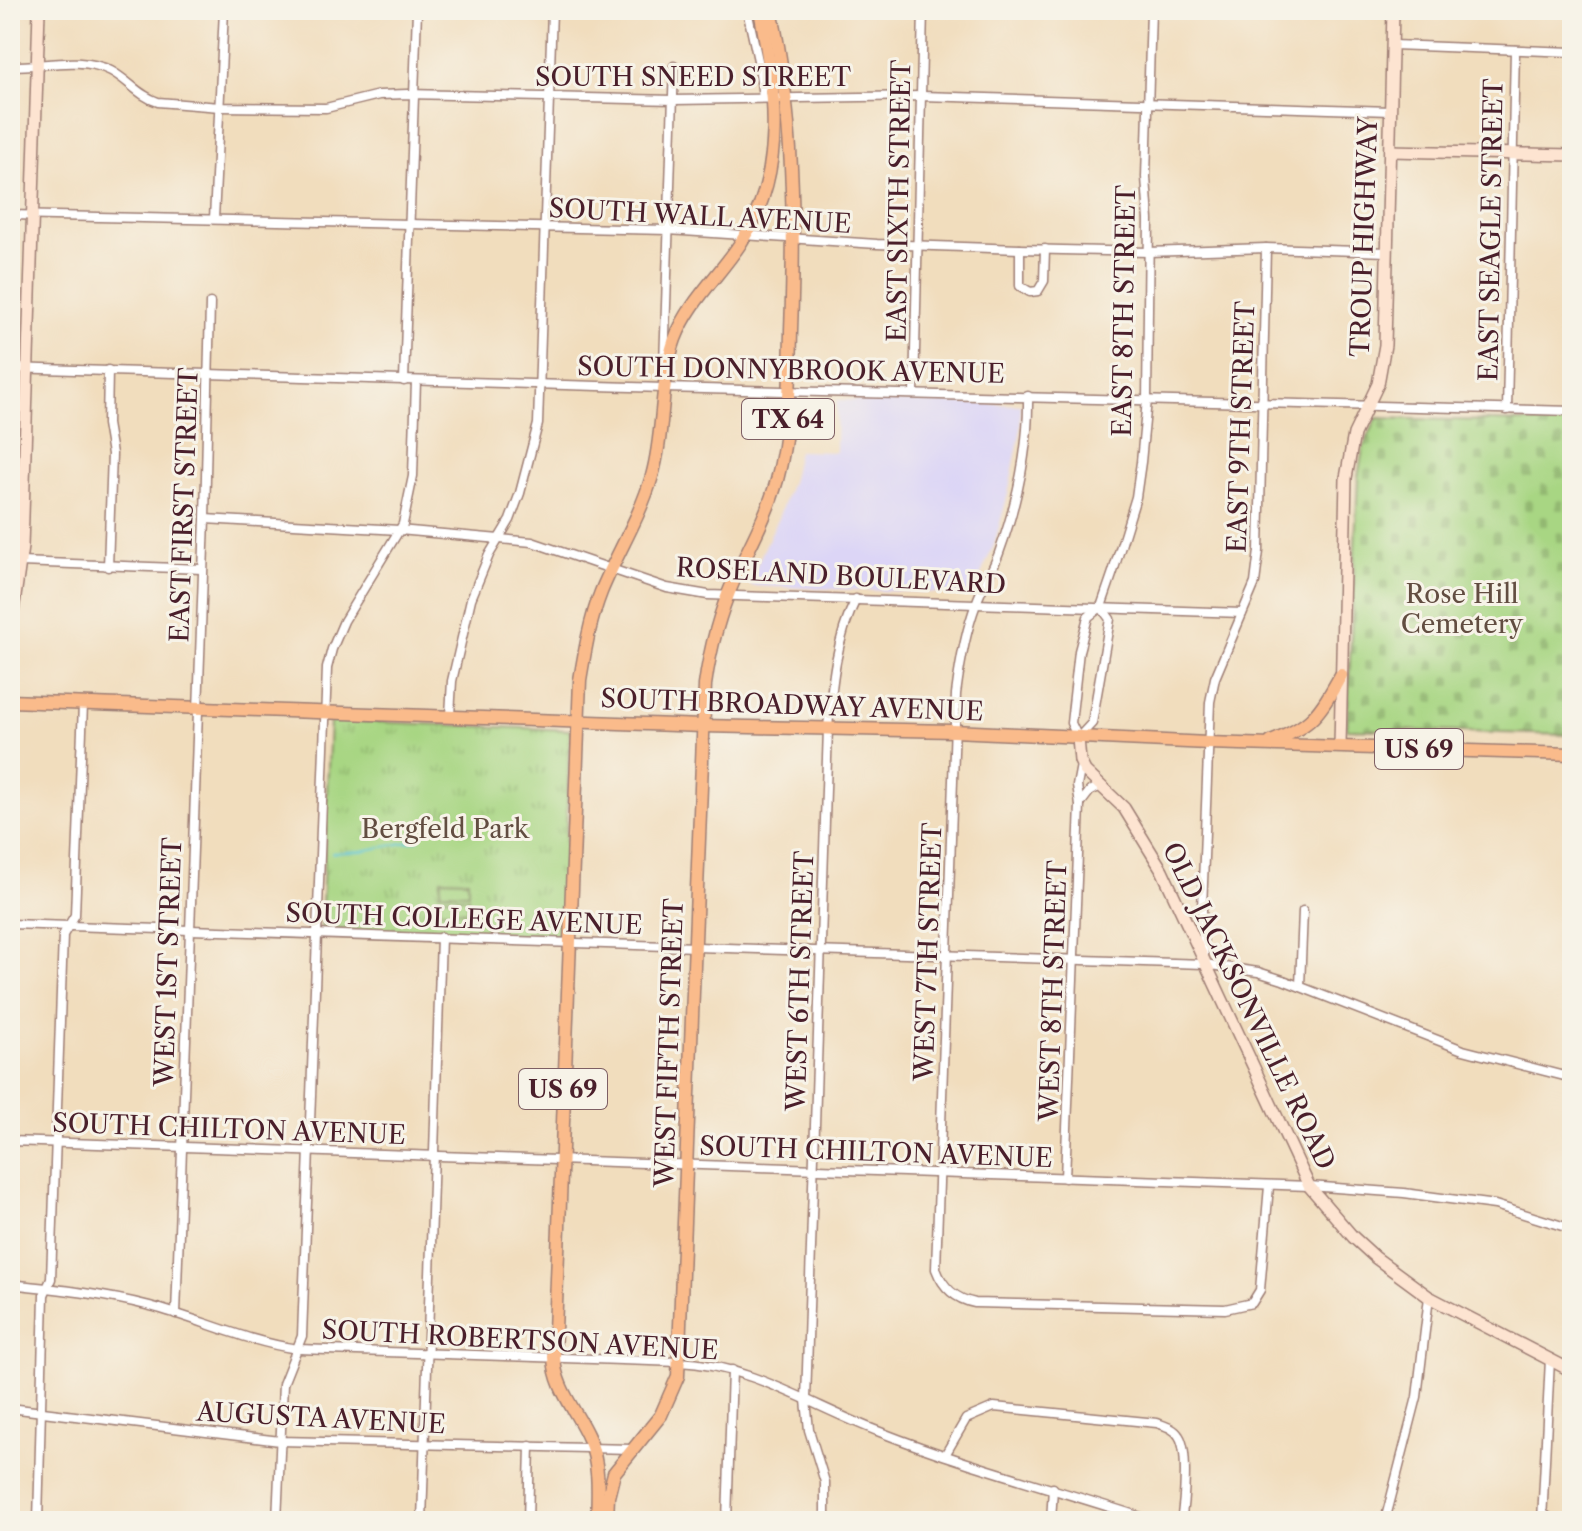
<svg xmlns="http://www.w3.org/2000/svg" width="1582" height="1531" font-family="'Libre Caslon Text',serif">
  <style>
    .built { fill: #dcd5f6 }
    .grass { fill: url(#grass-tufts); stroke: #797a57; stroke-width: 2 }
    .cemetery { fill: url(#cemetery-stones); stroke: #797a57; stroke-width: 2 }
    .pitch { fill: #a8d683; stroke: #797a57; stroke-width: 2 }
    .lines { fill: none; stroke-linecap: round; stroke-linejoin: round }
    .stream { stroke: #5cc6d7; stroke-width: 2 }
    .street-casing { stroke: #9e7e74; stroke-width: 11 }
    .secondary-casing { stroke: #9e7e74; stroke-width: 14 }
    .primary-casing { stroke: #9e7e74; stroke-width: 15 }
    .street { stroke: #fff; stroke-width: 8 }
    .secondary { stroke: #fde4d1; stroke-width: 11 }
    .primary { stroke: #fabb8b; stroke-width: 12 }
    .labels { text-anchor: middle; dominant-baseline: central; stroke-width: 6; stroke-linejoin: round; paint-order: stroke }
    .shield { fill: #f7f3e8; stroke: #7e5f64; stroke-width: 2 }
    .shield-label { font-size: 24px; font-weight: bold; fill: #4a1f2b }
    .street-label { font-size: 26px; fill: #4a1f2b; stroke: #f7f3e8 }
    .park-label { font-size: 26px; fill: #624d41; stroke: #f7f3e8 }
  </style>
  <defs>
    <pattern id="grass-tufts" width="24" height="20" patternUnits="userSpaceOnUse" patternTransform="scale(2)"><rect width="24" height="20" fill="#a8d683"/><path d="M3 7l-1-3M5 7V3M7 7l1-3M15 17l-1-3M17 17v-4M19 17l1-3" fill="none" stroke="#92b771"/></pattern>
    <pattern id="cemetery-stones" width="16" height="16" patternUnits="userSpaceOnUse" patternTransform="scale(2)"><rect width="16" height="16" fill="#a8d683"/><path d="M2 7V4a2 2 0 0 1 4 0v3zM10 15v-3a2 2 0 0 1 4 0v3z" fill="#92b771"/></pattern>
  </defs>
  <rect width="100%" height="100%" fill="#f7f3e8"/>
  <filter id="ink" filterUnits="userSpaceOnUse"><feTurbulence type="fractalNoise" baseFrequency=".0125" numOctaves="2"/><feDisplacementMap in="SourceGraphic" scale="16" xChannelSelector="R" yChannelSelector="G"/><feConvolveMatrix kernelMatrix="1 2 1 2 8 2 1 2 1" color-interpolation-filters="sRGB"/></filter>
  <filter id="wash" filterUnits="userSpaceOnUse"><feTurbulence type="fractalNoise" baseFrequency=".006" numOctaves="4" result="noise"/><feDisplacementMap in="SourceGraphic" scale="32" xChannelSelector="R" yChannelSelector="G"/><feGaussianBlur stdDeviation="1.8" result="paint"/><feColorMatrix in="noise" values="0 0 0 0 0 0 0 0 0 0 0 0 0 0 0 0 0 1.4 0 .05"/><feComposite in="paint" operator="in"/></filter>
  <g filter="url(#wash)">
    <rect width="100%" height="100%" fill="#f1ddbd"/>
    <!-- built -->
    <path class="built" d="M837,400L1021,405L1020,434L1008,494L994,545L972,594L751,586V578L779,516L792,479L798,451L836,452Z"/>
    <!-- grass -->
    <path class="grass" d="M330,720L570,730L562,937L321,929Z"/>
    <!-- cemetery -->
    <path class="cemetery" d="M1377,418L1572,423V735L1347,729L1358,477L1363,448Z"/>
    <!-- pitch -->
    <g class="pitch">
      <path d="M441,879L468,880V893L440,892Z"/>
      <path d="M440,897H468V911L439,910Z"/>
    </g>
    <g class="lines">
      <!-- stream -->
      <path class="stream" d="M332,853L362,851L419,840"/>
    </g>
  </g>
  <g filter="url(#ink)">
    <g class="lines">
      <!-- street casing -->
      <g class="street-casing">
        <g id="street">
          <path d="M747,10L759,65L763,98"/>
          <path d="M1393,45L1572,52"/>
          <path d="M10,66C42,67 81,55 111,71C128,80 139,96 158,102L220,107L326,108L379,95L407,94L674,100L922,96L1390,111"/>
          <path d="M10,215L668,230L877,244L1020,249L1148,252L1266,248L1388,252"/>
          <path d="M214,219L224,10"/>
          <path d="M1020,249V286L1030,292L1038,291L1044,281L1045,249"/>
          <path d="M664,365L674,66"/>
          <path d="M10,368L664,388L1572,411"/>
          <path d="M108,370L107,424L112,454L108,567"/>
          <path d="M404,381L417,10"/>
          <path d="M914,393L923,10"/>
          <path d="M1028,396C1029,449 1017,503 999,553C993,570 982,586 976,604C965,633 960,663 956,694L936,1269C943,1288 955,1299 975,1303L1225,1309L1252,1303L1260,1290L1269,1186"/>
          <path d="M1507,410L1515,50"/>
          <path d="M205,519L399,530L532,542L667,588L708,595L1242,613"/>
          <path d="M20,562L202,569"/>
          <path d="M1101,607L1110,619L1092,723L1078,738L1071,723L1079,651L1088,617L1101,607L1113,572L1136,497L1141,462L1147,400L1149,220L1146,177L1151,10"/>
          <path d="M450,715L452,681L471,599L489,555L510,520L520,493L538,424L552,10"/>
          <path d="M1080,804L1090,791L1101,786"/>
          <path d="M10,924L1204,964L1258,972L1283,980L1463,1050L1572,1078"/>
          <path d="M1204,955L1202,909L1210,702L1215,678L1255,583L1259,551L1266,248"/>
          <path d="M1300,986L1303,911"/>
          <path d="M10,1141L1309,1186L1404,1193L1495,1205L1572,1229"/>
          <path d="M1065,1178L1080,805L1077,786L1081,765"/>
          <path d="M10,1284C57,1289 104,1294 150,1306C200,1319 247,1342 298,1349L679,1362C751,1365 814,1407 880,1432C969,1467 1063,1491 1153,1521"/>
          <path d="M176,1314L205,519L210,303"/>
          <path d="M10,1408L280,1441L632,1449"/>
          <path d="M945,1455L966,1419L994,1407L1157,1423C1165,1426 1174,1428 1179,1436C1189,1451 1184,1504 1181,1521"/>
          <path d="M1543,1513L1553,1521"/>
          <path d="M38,1521L44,1295L51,1279L63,935L75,915L83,704"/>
          <path d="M277,1521L283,1384L302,1336L327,668L332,649L344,621L403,524L413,476L416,381"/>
          <path d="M422,1521L441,937"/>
          <path d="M528,1521L530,1446"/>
          <path d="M727,1521L732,1370"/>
          <path d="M825,1521V1482L809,1430L806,1400L828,728C832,683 836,639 856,599"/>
          <path d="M1051,1521L1053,1488"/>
          <path d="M1385,1521L1417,1397L1429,1297"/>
          <path d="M1542,1521L1550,1359"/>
        </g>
      </g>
      <!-- secondary casing -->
      <g class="secondary-casing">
        <g id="secondary">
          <path d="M1390,151L1572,155"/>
          <path d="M10,661L12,618L22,547L39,10"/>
          <path d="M1078,738L1080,761L1085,771L1124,808L1162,870L1309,1186L1353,1237L1376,1258L1429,1297L1572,1371"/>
          <path d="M1340,746L1346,478L1354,434L1378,384L1385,345L1393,10"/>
        </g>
      </g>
      <!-- primary casing -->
      <g class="primary-casing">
        <g id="primary">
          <path d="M10,701L703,726L954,731L1208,743L1572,754"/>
          <path d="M1271,742C1313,725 1319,714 1341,675"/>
          <path d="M597,1521C598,1493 600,1465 589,1439C577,1411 555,1389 554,1357L580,680C585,650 590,620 601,592C617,553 640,517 652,476C665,431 659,383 675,339C689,302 719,276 740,244C788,172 775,90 760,10"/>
          <path d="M607,1521L608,1497L614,1473L661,1415L678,1376L705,685C710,649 719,614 734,580C749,547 767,516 777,480C790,431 790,380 791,330C795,223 794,115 771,10"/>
        </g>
      </g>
      <!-- street -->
      <use href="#street" class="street"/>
      <!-- secondary -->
      <use href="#secondary" class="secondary"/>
      <!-- primary -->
      <use href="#primary" class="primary"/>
    </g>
  </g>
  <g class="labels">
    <!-- shield labels -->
    <g class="shield">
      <rect x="742" y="399" width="92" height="40" rx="6"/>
      <rect x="1375" y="729" width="88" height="40" rx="6"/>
      <rect x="519" y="1069" width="88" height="40" rx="6"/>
    </g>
    <g class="shield-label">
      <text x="788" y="419">TX 64</text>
      <text x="1419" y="749">US 69</text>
      <text x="563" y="1089">US 69</text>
    </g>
    <!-- street labels -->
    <g class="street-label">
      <text x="693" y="77">SOUTH SNEED STREET</text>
      <text transform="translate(899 201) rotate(-89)">EAST SIXTH STREET</text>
      <text transform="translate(700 216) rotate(3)">SOUTH WALL AVENUE</text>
      <text transform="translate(1491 230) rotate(-89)">EAST SEAGLE STREET</text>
      <text transform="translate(1364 237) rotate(-88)">TROUP HIGHWAY</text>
      <text transform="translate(1124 311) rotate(-89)">EAST 8TH STREET</text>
      <text transform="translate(791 370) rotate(1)">SOUTH DONNYBROOK AVENUE</text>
      <text transform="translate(1241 427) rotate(-88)">EAST 9TH STREET</text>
      <text transform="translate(184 505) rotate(-88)">EAST FIRST STREET</text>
      <text transform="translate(841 576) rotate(3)">ROSELAND BOULEVARD</text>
      <text transform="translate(792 705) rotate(2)">SOUTH BROADWAY AVENUE</text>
      <text transform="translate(464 919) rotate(2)">SOUTH COLLEGE AVENUE</text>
      <text transform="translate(928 952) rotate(-88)">WEST 7TH STREET</text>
      <text transform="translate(168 962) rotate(-88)">WEST 1ST STREET</text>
      <text transform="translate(800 981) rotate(-88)">WEST 6TH STREET</text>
      <text transform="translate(1053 991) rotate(-88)">WEST 8TH STREET</text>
      <text transform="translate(1249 1006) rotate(64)">OLD JACKSONVILLE ROAD</text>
      <text transform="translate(669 1043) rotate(-88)">WEST FIFTH STREET</text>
      <text transform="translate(229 1129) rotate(2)">SOUTH CHILTON AVENUE</text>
      <text transform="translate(876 1152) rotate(2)">SOUTH CHILTON AVENUE</text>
      <text transform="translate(520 1340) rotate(3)">SOUTH ROBERTSON AVENUE</text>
      <text transform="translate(321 1418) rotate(3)">AUGUSTA AVENUE</text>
    </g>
    <!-- park labels -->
    <g class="park-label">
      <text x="1462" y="594">Rose Hill<tspan x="1462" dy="30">Cemetery</tspan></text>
      <text x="445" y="829">Bergfeld Park</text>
    </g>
  </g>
  <!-- margin -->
  <rect width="1582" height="1531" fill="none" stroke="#f7f3e8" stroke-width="40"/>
</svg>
